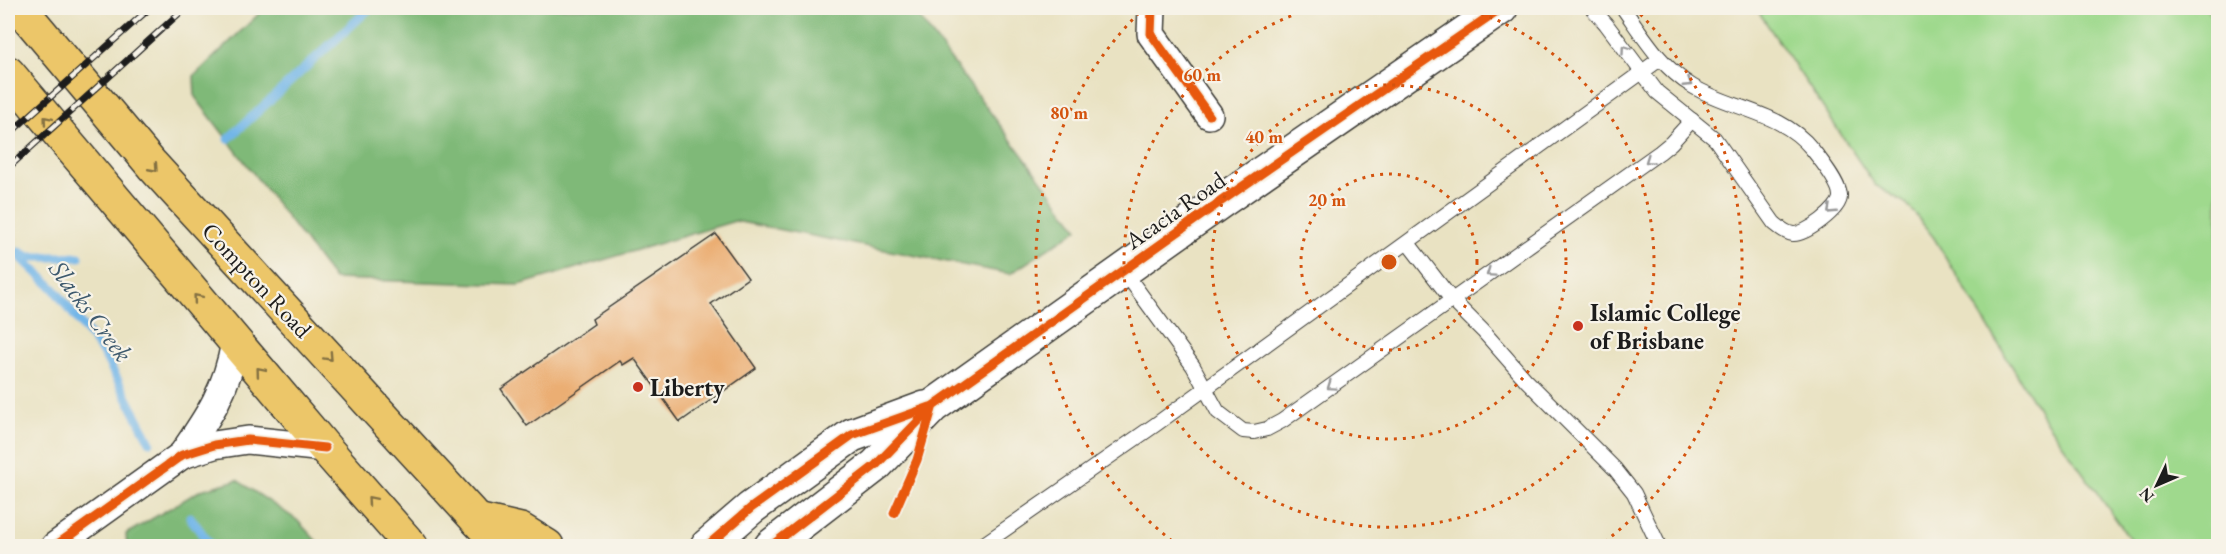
<svg xmlns="http://www.w3.org/2000/svg" width="2226" height="554" font-family="'EB Garamond',serif">
  <style>
    .green { fill: #9fd98d; stroke: #5e7a54; stroke-width: 1.5 }
    .forest { fill: #7fb978; stroke: #4e6a4a; stroke-width: 1.5 }
    .lines { fill: none; stroke-linecap: round; stroke-linejoin: round }
    .stream { stroke: #72b6e8; stroke-width: 9 }
    .building { fill: #ebae73 }
    .service-casing { stroke: #3b3a35; stroke-width: 16 }
    .minor-casing { stroke: #3b3a35; stroke-width: 30 }
    .tertiary-casing { stroke: #3b3a35; stroke-width: 36 }
    .primary-casing { stroke: #3b3a35; stroke-width: 36 }
    .service { stroke: #fff; stroke-width: 14 }
    .minor { stroke: #fff; stroke-width: 27 }
    .tertiary { stroke: #fff; stroke-width: 33 }
    .primary { stroke: #ecc669; stroke-width: 33 }
    .rail-casing { stroke: #1c1c1c; stroke-width: 7 }
    .rail { stroke: #f7f3e8; stroke-width: 4.5; stroke-dasharray: 14; stroke-linecap: butt }
    .cycleway-casing { stroke: #f7f3e8; stroke-width: 13 }
    .cycleway { stroke: #e8590c; stroke-width: 9 }
    .oneway { stroke: #999 }
    .oneway2 { stroke: #847142 }
    .ring { fill: none; stroke: #d4530e; stroke-width: 3; stroke-dasharray: 3 6 }
    .poi-dot { fill: #c8321e; stroke: #f7f3e8; stroke-width: 2 }
    .labels { text-anchor: middle; dominant-baseline: central; stroke-width: 4.5; stroke-linejoin: round; paint-order: stroke }
    .street-label { font-size: 24px; fill: #1c1c1c; stroke: #f7f3e8 }
    .poi-label { font-size: 24px; font-weight: bold; fill: #1c1c1c; stroke: #f7f3e8; text-anchor: start }
    .water-label { font-size: 26px; font-style: italic; fill: #3e5a6e; stroke: #f7f3e8 }
    .centre { fill: #d4530e; stroke: #f7f3e8; stroke-width: 3 }
    .ring-label { font-size: 18px; text-anchor: middle; font-weight: bold; fill: #d4530e; stroke: #f7f3e8; stroke-width: 4.5; stroke-linejoin: round; paint-order: stroke }
  </style>
  <rect width="100%" height="100%" fill="#f7f3e8"/>
  <filter id="ink" filterUnits="userSpaceOnUse"><feTurbulence type="fractalNoise" baseFrequency=".0167" numOctaves="2"/><feDisplacementMap in="SourceGraphic" scale="12" xChannelSelector="R" yChannelSelector="G"/><feConvolveMatrix kernelMatrix="1 2 1 2 8 2 1 2 1" color-interpolation-filters="sRGB"/></filter>
  <filter id="wash" filterUnits="userSpaceOnUse"><feTurbulence type="fractalNoise" baseFrequency=".008" numOctaves="4" result="noise"/><feDisplacementMap in="SourceGraphic" scale="24" xChannelSelector="R" yChannelSelector="G"/><feGaussianBlur stdDeviation="1.35" result="paint"/><feColorMatrix in="noise" values="0 0 0 0 0 0 0 0 0 0 0 0 0 0 0 0 0 1.4 0 .05"/><feComposite in="paint" operator="in"/></filter>
  <g filter="url(#wash)">
    <rect width="100%" height="100%" fill="#e9e2c2"/>
    <!-- green -->
    <path class="green" d="M1756,8H2207L2218,25V546H2135L2041,414L1934,238L1907,204L1875,185Z"/>
    <!-- forest -->
    <g class="forest">
      <path d="M265,8H912L1078,229L1010,274L735,221L519,285L334,279L195,97L194,76Z"/>
      <path d="M237,480L297,520L321,546H127L126,534L201,490Z"/>
    </g>
    <g class="lines">
      <!-- stream -->
      <g class="stream">
        <path d="M228,139L370,8"/>
        <path d="M8,245L54,289L104,354L150,442"/>
        <path d="M20,252L29,257H79"/>
        <path d="M190,517L211,546"/>
      </g>
    </g>
    <g id="blocks">
      <!-- building -->
      <path class="building" d="M716,234L748,278L711,304L756,368L680,422L634,358L623,365L620,361L527,426L501,389L594,324L592,319Z"/>
    </g>
  </g>
  <g filter="url(#ink)">
    <use href="#blocks" fill-opacity="0" stroke="#3b3a35" stroke-width="1.5"/>
    <g class="lines">
      <!-- service casing -->
      <g class="service-casing">
        <g id="service">
          <path d="M1592,8L1606,24L1657,92L1715,139L1774,223C1779,227 1785,233 1793,234C1805,235 1841,209 1840,196C1840,184 1820,159 1812,149C1781,111 1732,110 1692,86C1662,68 1643,36 1623,8"/>
          <path d="M1408,243L1452,300L1483,331L1526,380L1615,469L1634,493L1659,546"/>
          <path d="M1123,270L1193,366L1218,412L1243,431L1254,432L1267,429L1282,421L1660,152L1671,143L1692,120"/>
          <path d="M981,546L1155,425L1660,59"/>
        </g>
      </g>
      <!-- minor casing -->
      <g class="minor-casing">
        <g id="minor">
          <path d="M1152,8L1151,34L1209,115"/>
          <path d="M182,455C209,416 227,390 235,342"/>
          <path d="M55,546L182,455L214,445L248,440L325,448"/>
        </g>
      </g>
      <!-- tertiary casing -->
      <g class="tertiary-casing">
        <g id="tertiary">
          <path d="M707,546L751,508L852,435L925,408"/>
          <path d="M771,546L876,465L933,406L1220,202L1501,8"/>
        </g>
      </g>
      <!-- primary casing -->
      <g class="primary-casing">
        <g id="primary">
          <path d="M20,8L152,165L501,546"/>
          <path d="M8,73L325,448L411,546"/>
          <path d="M477,520L521,530L547,546"/>
        </g>
      </g>
      <!-- service -->
      <use href="#service" class="service"/>
      <!-- minor -->
      <use href="#minor" class="minor"/>
      <!-- tertiary -->
      <use href="#tertiary" class="tertiary"/>
      <!-- primary -->
      <use href="#primary" class="primary"/>
      <!-- rail casing -->
      <g class="rail-casing">
        <g id="rail">
          <path d="M8,135L150,8"/>
          <path d="M8,168L185,8"/>
        </g>
      </g>
      <!-- rail -->
      <use href="#rail" class="rail"/>
      <!-- cycleway casing -->
      <g class="cycleway-casing">
        <g id="cycleway">
          <path d="M1152,8L1151,34L1209,115"/>
          <path d="M894,513L917,460L932,409"/>
          <path d="M55,546L182,455L214,445L248,440L325,448"/>
          <path d="M707,546L751,508L852,435L930,407"/>
          <path d="M771,546L876,465L933,406L1220,202L1501,8"/>
        </g>
      </g>
      <!-- cycleway -->
      <use href="#cycleway" class="cycleway"/>
    </g>
    <!-- one-way arrows -->
    <defs><path id="oneway-chevron" d="M-2-3.5L2.5 0L-2 3.5" fill="none" stroke-width="1.6" stroke-linecap="round" stroke-linejoin="round" transform="scale(1.5)"/></defs>
    <g class="oneway">
      <use href="#oneway-chevron" transform="translate(1625 49) rotate(-126)"/>
      <use href="#oneway-chevron" transform="translate(1688 83) rotate(33)"/>
      <use href="#oneway-chevron" transform="translate(1649 160) rotate(145)"/>
      <use href="#oneway-chevron" transform="translate(1831 210) rotate(137)"/>
      <use href="#oneway-chevron" transform="translate(1490 273) rotate(145)"/>
      <use href="#oneway-chevron" transform="translate(1331 386) rotate(145)"/>
    </g>
    <g class="oneway2">
      <use href="#oneway-chevron" transform="translate(47 120) rotate(-130)"/>
      <use href="#oneway-chevron" transform="translate(154 168) rotate(48)"/>
      <use href="#oneway-chevron" transform="translate(197 298) rotate(-130)"/>
      <use href="#oneway-chevron" transform="translate(329 357) rotate(47)"/>
      <use href="#oneway-chevron" transform="translate(260 371) rotate(-130)"/>
      <use href="#oneway-chevron" transform="translate(371 500) rotate(-131)"/>
    </g>
  </g>
  <!-- distance rings -->
  <g class="ring">
    <circle cx="1389" cy="262" r="88"/>
    <circle cx="1389" cy="262" r="177"/>
    <path d="M1464 8A265 265 0 1 1 1314 8"/>
    <path d="M1179 546A353 353 0 0 1 1144 8M1634 8A353 353 0 0 1 1599 546"/>
  </g>
  <!-- markers -->
  <g class="poi-dot">
    <circle cx="1578" cy="326" r="6"/>
    <circle cx="638" cy="387" r="6"/>
  </g>
  <g class="labels">
    <!-- street labels -->
    <g class="street-label">
      <text transform="translate(1175 210) rotate(-35)">Acacia Road</text>
      <text transform="translate(257 280) rotate(47)">Compton Road</text>
    </g>
    <!-- poi labels -->
    <g class="poi-label">
      <text x="1590" y="312">Islamic College<tspan x="1590" dy="28">of Brisbane</tspan></text>
      <text x="650" y="387">Liberty</text>
    </g>
    <!-- water labels -->
    <g class="water-label">
      <text transform="translate(91 311) rotate(53)">Slacks Creek</text>
    </g>
  </g>
  <circle cx="1389" cy="262" r="9" class="centre"/>
  <g class="ring-label">
    <text x="1202" y="81">60 m</text>
    <text x="1069" y="119">80 m</text>
    <text x="1264" y="143">40 m</text>
    <text x="1327" y="206">20 m</text>
  </g>
  <!-- margin -->
  <rect width="2226" height="554" fill="none" stroke="#f7f3e8" stroke-width="30"/>
  <!-- north arrow -->
  <g transform="translate(2157 485) rotate(226)" stroke="#f7f3e8" stroke-width="4.5" paint-order="stroke">
  <path d="M0-4.5L10 22L0 15L-10 22Z" fill="#1c1c1c"/>
  <text y="-9" font-size="16" font-weight="bold" text-anchor="middle" fill="#1c1c1c">N</text>
  </g>
</svg>
